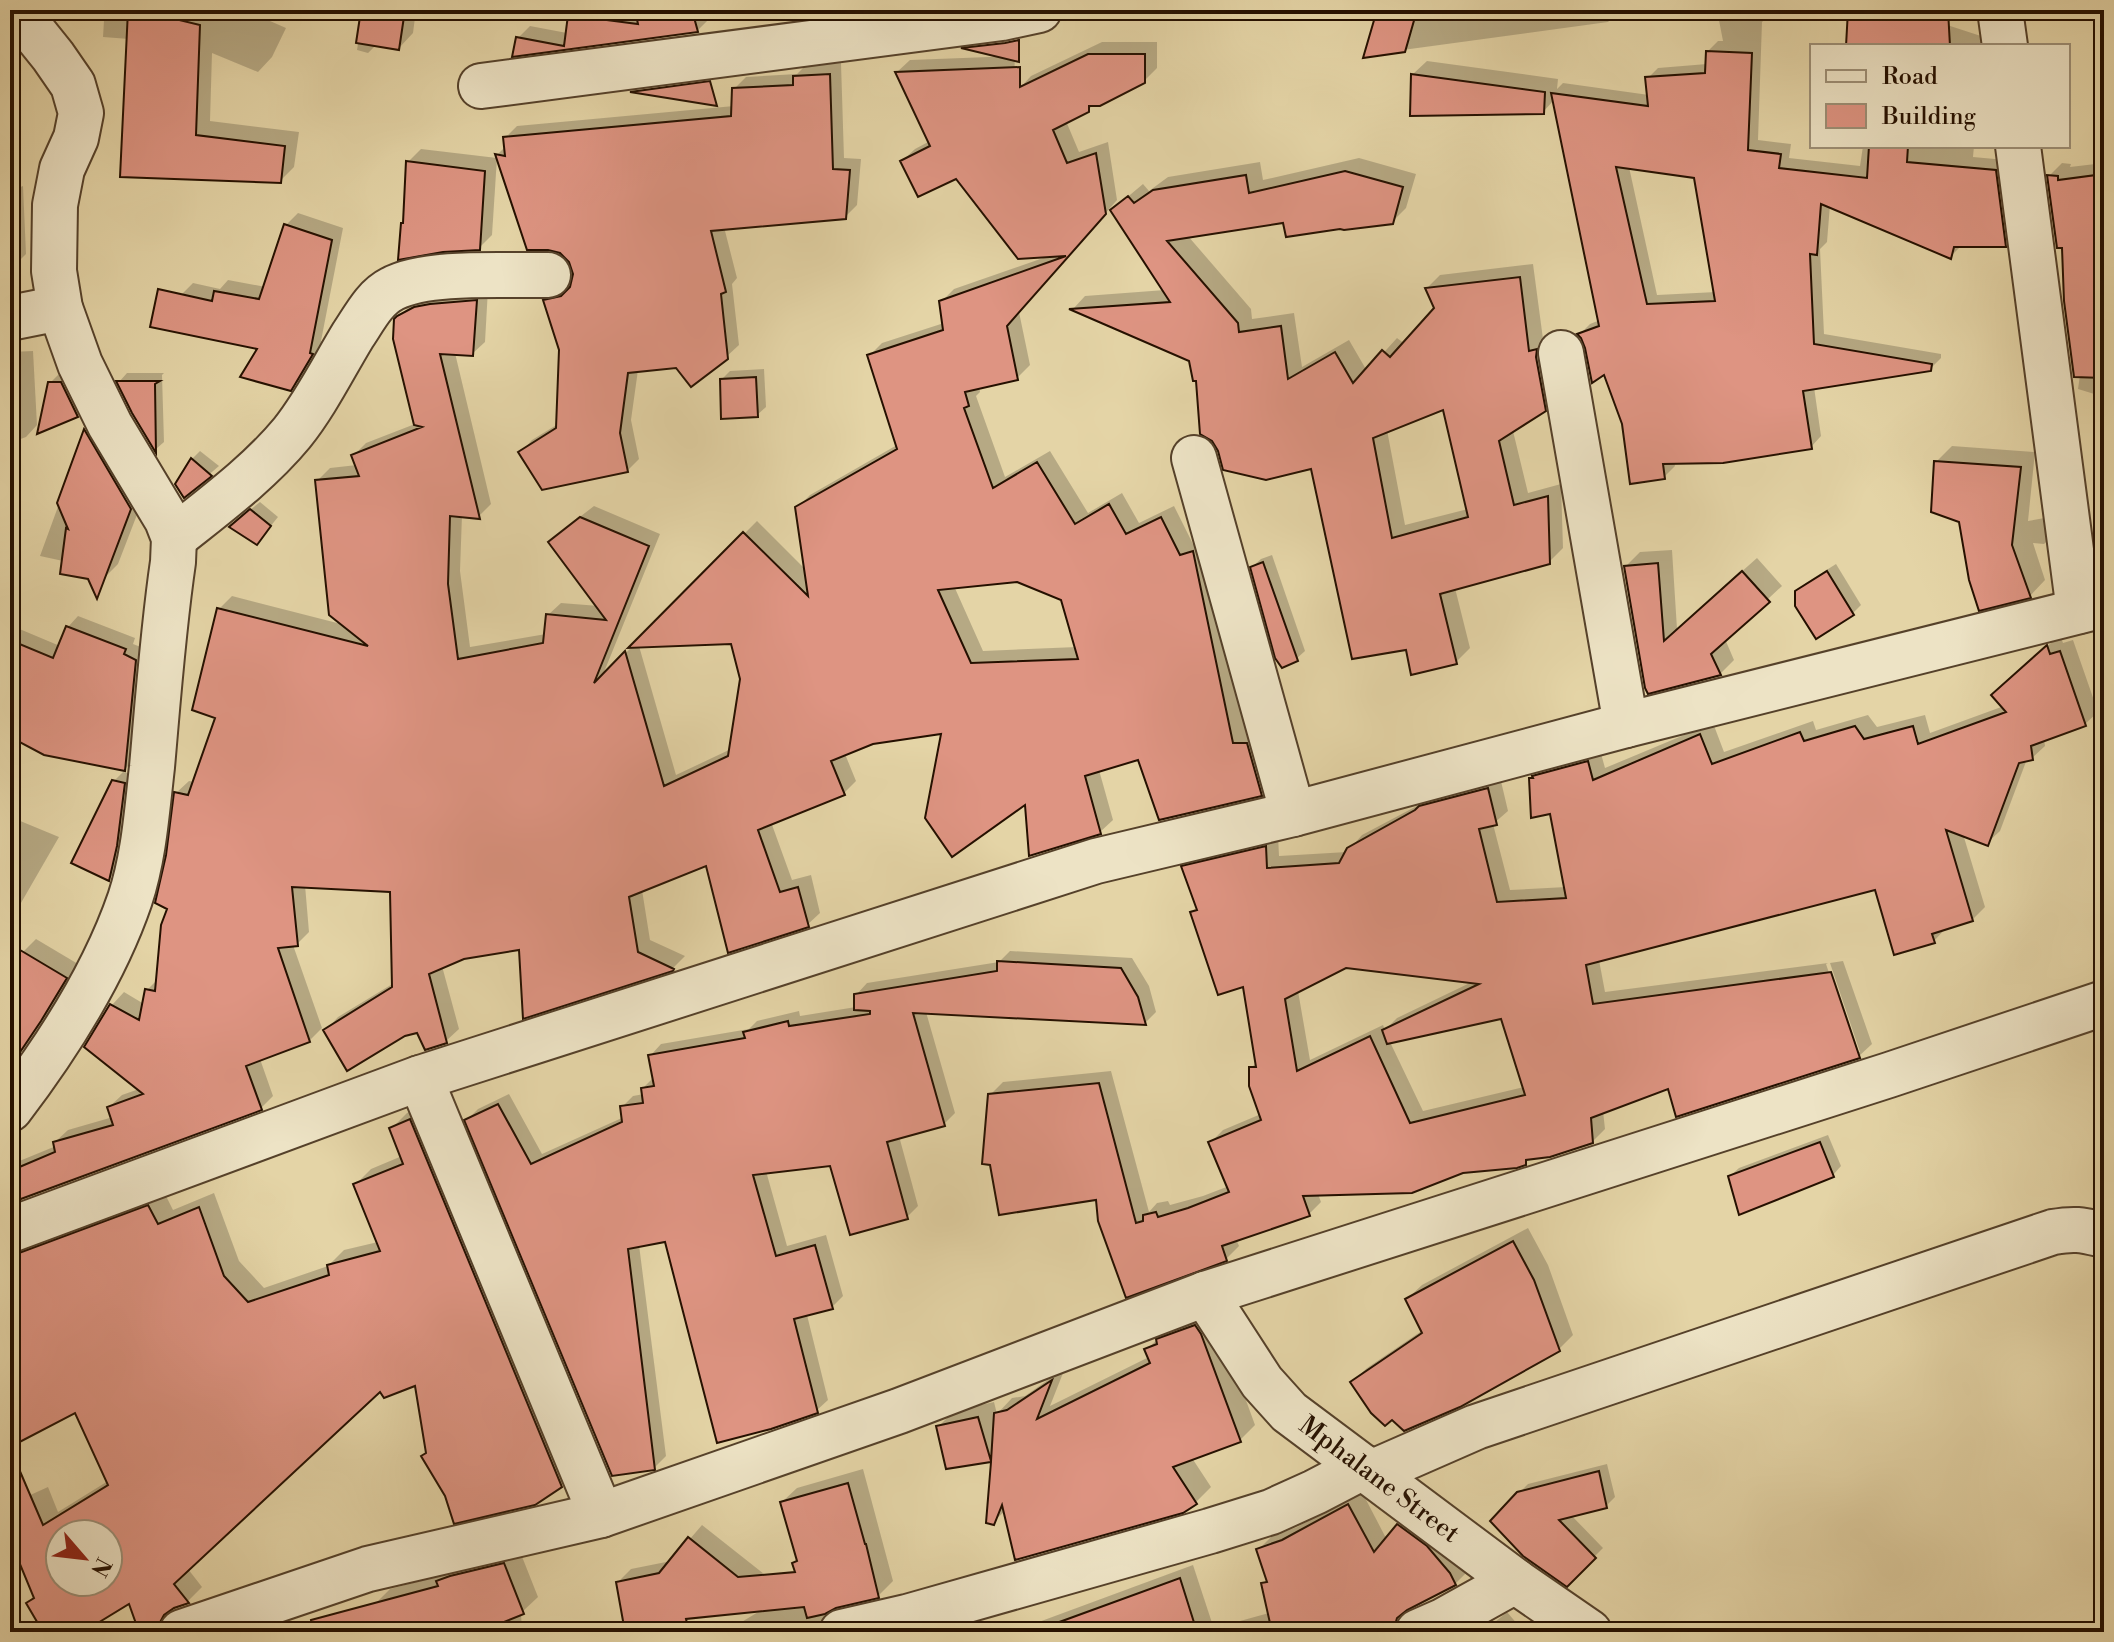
<svg xmlns="http://www.w3.org/2000/svg" width="2114" height="1642" font-family="'Libre Bodoni',serif">
  <style>
    .shadow { fill: #0003; fill-rule: evenodd }
    .building { fill: #de9482; stroke: #251000; stroke-width: 2; fill-rule: evenodd }
    .lines { fill: none; stroke-linecap: round; stroke-linejoin: round }
    .minor-casing { stroke: #55412a; stroke-width: 48 }
    .minor { stroke: #ede3c5; stroke-width: 44 }
    .labels { text-anchor: middle; dominant-baseline: central; stroke-width: 8; stroke-linejoin: round; paint-order: stroke }
    .street-label { font-size: 26px; fill: #251000; stroke: #ede3c5 }
  </style>
  <rect width="100%" height="100%" fill="#e4d4a6"/>
  <filter id="stains"><feTurbulence type="fractalNoise" baseFrequency=".0025" numOctaves="4"/><feColorMatrix values="0 0 0 0 .2 0 0 0 0 .09 0 0 0 0 .02 0 0 0 .5 -.17"/></filter>
  <radialGradient id="worn" r=".72"><stop offset=".6" stop-color="#630" stop-opacity="0"/><stop offset="1" stop-color="#630" stop-opacity=".3"/></radialGradient>
  <!-- shadow -->
  <g class="shadow">
    <path d="M74,10H245L286,28L272,57L258,72L212,53L210,121L299,132L294,167L280,181L123,175L129,39L103,37L104,20L74,13Z"/>
    <path d="M363,10H416L413,33L399,48L377,44L368,53L357,50Z"/>
    <path d="M570,10H707L709,19L697,31L515,54L518,38L530,26L567,33Z"/>
    <path d="M1379,10H1620L1608,22L1366,55Z"/>
    <path d="M1717,10H1790L1767,12L1768,16L1762,22L1758,140L1791,144L1789,158L1860,166L1863,146H1974L1973,157L2006,160L2016,235L2005,245L1961,246L1951,256L1830,205L1827,242L1820,249L1824,334L1941,354V358L1930,369L1814,387L1821,436L1811,447L1674,461L1675,466L1664,477L1624,423L1605,372L1580,334L1590,324L1600,320L1554,100L1543,112L1413,74L1427,61L1558,79L1557,89L1563,83L1649,95L1648,78L1658,68L1707,64L1708,51L1718,41H1723ZM1629,167L1696,176L1716,292L1657,295Z"/>
    <path d="M1910,10L1944,24L1984,37L1981,46H1848Z"/>
    <path d="M1102,42H1157V68L1144,81L1094,104L1088,110L1066,121L1079,152L1108,142L1117,200L1019,312L1030,365L1017,378L979,386L980,392L976,396L1005,477L1050,451L1088,513L1122,493L1139,523L1174,506L1193,544L1205,540L1246,732L1259,731L1273,781L1261,794L1139,757L1099,770L1113,820L1100,832L1027,801L943,732L873,742L845,754L856,781L844,793L771,822L792,880L811,875L820,913L807,925L707,863L642,890L650,940L685,956L672,969L521,948L463,957L442,966L459,1029L446,1041L418,1031L326,1030L338,1017L394,983L392,890L305,885L309,932L297,944L293,945L322,1028L309,1041L260,1059L273,1096L261,1108L10,1201V1169L17,1162L56,1146L55,1142L68,1130L113,1117L109,1107L122,1095L139,1089L87,1047L112,1005L124,992L144,1004L147,990L158,979L169,908L168,855L176,793L189,781L195,782L218,717L219,609L232,596L345,625L317,481L330,468L357,465L353,456L366,443L415,424L396,320L412,304L488,289L485,342L472,354L455,353L491,504L479,516L462,515L460,571L470,647L546,634L548,615L561,603L599,606L551,542L563,530L594,506L660,534L602,677L757,521L806,570L797,508L810,495L897,445L870,355L882,343L944,323L941,302L954,289L1046,257L957,176L902,161L915,149L930,141L897,72L910,60L1015,56L1013,101L1018,90L1031,76ZM1017,580L1062,598L1077,647L983,651L954,586ZM733,642L742,679L731,749L676,775L639,646Z"/>
    <path d="M841,63L844,158L861,159L857,205L845,217L724,227L737,278L732,284L739,345L726,357L677,366L638,370L631,420L639,459L627,471L521,452L532,440L558,424L561,349L545,301L557,289L572,285L575,274L571,261L561,251L528,248L498,154L506,146L505,138L517,126L734,106V89L746,77L797,74L807,64Z"/>
    <path d="M421,149L497,158L492,235L479,248L405,221L408,162Z"/>
    <path d="M1359,158L1416,174L1406,208L1392,222L1285,221L1188,236L1251,309L1252,319L1294,313L1302,367L1349,340L1367,371L1397,338L1405,344L1437,308L1427,288L1440,275L1533,264L1543,339L1550,337L1559,396L1545,410L1513,431L1528,493L1561,484L1563,548L1549,562L1455,588L1470,648L1456,662L1407,648L1313,466L1197,378L1191,360L1073,309L1085,296L1165,290L1112,210L1143,184L1149,191L1168,177L1260,162L1263,180ZM1445,407L1468,509L1405,525L1387,430Z"/>
    <path d="M2062,163L2071,164L2070,167L2104,163V397L2078,389L2080,375L2064,246L2049,176Z"/>
    <path d="M23,186L26,254L17,263L10,264V191Z"/>
    <path d="M298,213L343,228L321,341L323,342L303,377L290,389L260,348L181,295L193,283L220,289L228,280L266,287L286,225Z"/>
    <path d="M33,351L37,425L26,437L10,443V352Z"/>
    <path d="M64,369L91,401L77,415L50,383Z"/>
    <path d="M764,369L766,407L757,415L722,379L730,371Z"/>
    <path d="M127,373H164L162,375L164,442L156,449L134,412L119,382Z"/>
    <path d="M99,417L145,494L118,564L103,579L63,561L40,556L86,430Z"/>
    <path d="M1952,446L2035,452L2028,521L2050,517L2053,535L2044,544L2033,543L2045,580L2030,596L1961,520L1936,462Z"/>
    <path d="M200,451L219,466L185,495L192,459Z"/>
    <path d="M2104,487V546L2098,545L2094,515L2095,514L2096,494Z"/>
    <path d="M260,502L278,517L257,543L240,518Z"/>
    <path d="M1672,550L1677,629L1757,558L1782,586L1725,639L1734,660L1720,674L1649,691L1626,566L1640,552Z"/>
    <path d="M1272,555L1305,651L1296,659L1252,567L1261,559Z"/>
    <path d="M1836,564L1861,605L1853,613L1816,636L1797,592L1806,583Z"/>
    <path d="M78,616L135,638L133,644L146,649L135,759L125,769L10,735V625L60,646L68,627Z"/>
    <path d="M2060,635L2063,643L2073,640L2098,712L2085,724L2044,739L2045,746L2032,758L2027,759L2000,831L1987,843L1963,834L1985,907L1972,920L1947,927L1934,941L1876,887L1599,960L1605,992L1828,963L1826,964L1856,1052H1860L1830,963L1843,961L1872,1044L1859,1056L1670,1086L1603,1111L1605,1129L1592,1142L1531,1157L1525,1163L1318,1194L1321,1202L1309,1214L1236,1239L1239,1246L1226,1259L1127,1295L1098,1198L990,1095L1003,1082L1111,1071L1149,1212L1157,1203L1168,1201L1170,1205L1203,1196L1229,1186L1210,1143L1223,1130L1261,1114L1251,1068L1257,1062L1244,984L1193,913L1198,908L1184,867L1196,854L1278,835L1279,856L1347,852L1362,835L1430,799L1500,777L1508,811L1493,824L1510,890L1566,887L1552,812L1531,779L1547,764L1600,750L1605,768L1713,723L1724,752L1813,721L1816,730L1868,715L1877,727L1925,715L1930,733L2004,706L2006,683ZM1346,966L1474,981L1397,1018L1385,1030L1383,1025L1310,1060L1298,991ZM1502,1017L1524,1087L1423,1111L1390,1042Z"/>
    <path d="M123,772L133,774L117,870L109,879L114,781Z"/>
    <path d="M10,801L19,806L13,818L59,837L10,922Z"/>
    <path d="M36,939L78,964L54,1006L25,1048L13,1060L10,1058V973L23,952Z"/>
    <path d="M1010,951L1132,958L1149,986L1156,1012L1145,1023L926,1012L955,1113L944,1124L899,1136L918,1206L907,1217L832,1163L766,1171L787,1246L826,1235L843,1296L832,1307L807,1315L828,1400L816,1411L666,1240L639,1245L666,1456L654,1468L467,1120L478,1109L509,1094L542,1154L624,1117L622,1107L633,1096L644,1094L643,1088L654,1077L650,1056L661,1044L749,1029L757,1021L799,1011L800,1016L856,1007V995L867,983L999,962Z"/>
    <path d="M425,1105L576,1470L561,1486L428,1452L416,1383L380,1389L188,1569L202,1587L187,1602L174,1606L172,1614L157,1629L141,1632L130,1601L80,1632H45L28,1604L36,1596L10,1535V1508L17,1501L48,1487L58,1512L108,1481L76,1410L10,1443V1247L164,1192L173,1210L214,1193L239,1261L264,1288L328,1266L344,1250L378,1242L356,1184L371,1169L402,1156L392,1128L407,1113ZM60,1534H108V1582H60Z"/>
    <path d="M1828,1135L1841,1166L1833,1175L1730,1176L1739,1168Z"/>
    <path d="M1528,1228L1548,1265L1573,1335L1559,1349L1352,1382L1367,1368L1423,1330L1407,1299L1422,1285Z"/>
    <path d="M1216,1318L1255,1425L1240,1440L1192,1458L1211,1487L1196,1502L1005,1511L993,1522V1460L948,1467L938,1427L954,1411L994,1402L997,1414L1012,1398L1025,1396L1065,1368L1050,1406L1149,1357L1147,1349L1174,1324Z"/>
    <path d="M1607,1464L1615,1497L1606,1506L1571,1515L1603,1548L1567,1584L1492,1521L1528,1484Z"/>
    <path d="M863,1469L893,1581L878,1596L832,1609V1623L837,1632H725L805,1584L782,1502L797,1488Z"/>
    <path d="M1362,1492L1387,1540L1412,1513L1468,1571L1455,1584L1409,1606L1405,1616L1410,1632H1230L1240,1621L1269,1613L1263,1584L1268,1579L1258,1550L1271,1537L1297,1527Z"/>
    <path d="M702,1525L774,1582H618L631,1569L671,1561Z"/>
    <path d="M519,1549L538,1597L521,1613L522,1632H383L375,1604L390,1589L446,1574L453,1567Z"/>
    <path d="M1193,1565L1215,1632H1027L1036,1623Z"/>
    <path d="M1507,1612L1524,1632H1503L1495,1622Z"/>
    <path d="M276,1618L287,1632H234Z"/>
    <path d="M1488,1620L1498,1632H1464Z"/>
  </g>
  <!-- building -->
  <g class="building">
    <path d="M128,10H138L200,25L196,135L285,146L281,183L120,177Z"/>
    <path d="M361,10H405L399,50L356,43Z"/>
    <path d="M635,10H692L698,32L512,57L516,37L564,46L568,15L638,24Z"/>
    <path d="M1377,10H1417L1405,52L1363,58Z"/>
    <path d="M1848,10H1948L1950,46H1846Z"/>
    <path d="M1019,40V62L961,48L1005,43Z"/>
    <path d="M1706,51L1752,53L1748,150L1781,154L1779,168L1867,178L1869,146H1908L1907,162L1996,170L2006,247H1954L1951,259L1821,204L1817,255L1810,254L1814,344L1932,364L1931,371L1803,391L1812,449L1723,463L1663,464L1665,479L1630,484L1622,424L1604,375L1592,383L1585,348L1581,338L1577,334L1599,326L1551,93L1648,106L1645,77L1705,73ZM1616,167L1694,178L1715,301L1647,304Z"/>
    <path d="M1088,54H1145V83L1100,106H1089V112L1053,130L1067,163L1096,153L1106,214L1007,326L1018,380L965,392L969,406L964,408L993,488L1037,462L1075,524L1109,504L1126,534L1161,517L1180,555L1193,551L1233,743H1247L1262,796L1159,820L1138,760L1085,776L1101,834L1029,856L1025,805L952,857L925,818L941,734L873,744L831,761L845,795L758,830L780,892L798,887L809,927L728,953L706,866L629,897L638,952L674,969L673,971L523,1019L519,950L464,959L429,974L447,1043L425,1050L417,1033L405,1036L347,1071L323,1030L392,987L390,892L292,887L298,946L278,948L310,1042L246,1066L262,1110L10,1203V1171L55,1152L53,1142L113,1125L107,1107L143,1094L84,1047L110,1004L139,1020L145,989L155,991L161,925L167,909L155,903L166,855L174,792L188,795L215,718L192,710L217,608L368,646L329,615L315,480L359,476L351,455L422,427L414,425L393,339L394,319L397,316L414,307L430,304L477,300L473,356L440,354L480,519L450,516L448,584L458,659L543,643L546,614L606,620L548,542L580,517L649,546L594,683L625,651L664,786L728,756L740,679L731,644L628,648L743,532L808,596L795,507L897,449L867,355L943,330L939,301L1066,256L1018,259L956,179L918,197L900,161L930,146L895,72L1020,67V87ZM1017,582L1061,600L1078,659L971,663L938,590Z"/>
    <path d="M830,74L833,169L850,170L846,219L711,231L726,292L721,294L728,359L691,387L676,368L628,373L620,433L628,472L542,490L518,452L556,428L559,350L543,300L561,296L570,287L573,274L569,262L560,253L548,250H527L495,154L505,156L503,137L731,116L732,88L793,85V76Z"/>
    <path d="M1411,74L1545,92L1544,114L1410,116Z"/>
    <path d="M710,81L717,106L630,92Z"/>
    <path d="M406,161L485,171L480,250L443,252L398,260L401,223H403Z"/>
    <path d="M1345,171L1403,187L1393,224L1344,230L1340,229L1286,237L1283,223L1167,241L1238,323L1239,332L1281,326L1288,379L1335,352L1353,383L1382,350L1390,357L1434,308L1425,288L1520,277L1529,351L1537,349L1536,357L1546,411L1499,441L1514,505L1548,496L1550,564L1440,594L1457,664L1411,675L1406,650L1352,659L1311,469L1266,480L1223,470L1218,451L1212,441L1200,434L1196,381H1193L1189,361L1069,309L1170,302L1110,210L1128,196L1134,203L1153,190L1246,175L1249,193ZM1443,410L1468,517L1392,538L1373,438Z"/>
    <path d="M2104,174V378L2074,377L2064,301L2062,248H2057L2047,175L2058,176V180Z"/>
    <path d="M284,224L332,240L310,353L313,354L291,391L240,377L257,349L150,327L158,289L212,301L214,291L259,299Z"/>
    <path d="M756,377L758,417L721,419L720,379Z"/>
    <path d="M116,381H160L155,384L156,453L132,413Z"/>
    <path d="M48,382H61L78,417L37,434Z"/>
    <path d="M84,429L131,509L97,599L88,579L60,574L66,528L68,529L57,503Z"/>
    <path d="M191,458L212,476L184,498L175,484Z"/>
    <path d="M1934,461L2021,467L2012,545L2031,598L1979,611L1969,580L1959,522L1931,512Z"/>
    <path d="M250,509L271,526L257,545L229,527Z"/>
    <path d="M1263,562L1298,661L1282,668L1275,658L1250,567Z"/>
    <path d="M1658,563L1664,641L1742,571L1770,602L1711,654L1721,675L1648,694L1645,688L1624,566Z"/>
    <path d="M1827,571L1854,615L1816,639L1795,606V591Z"/>
    <path d="M66,626L126,649L124,654L136,660L125,771L44,755L10,737V640L53,658Z"/>
    <path d="M2047,645L2050,654L2060,651L2086,726L2031,746L2033,760L2019,763L1988,846L1946,830L1973,921L1932,934L1935,943L1894,955L1875,890L1586,965L1593,1004L1831,972L1860,1058L1676,1117L1668,1089L1591,1118L1593,1143L1550,1157L1526,1160V1165L1517,1168L1463,1173L1412,1193L1303,1196L1310,1216L1222,1246L1227,1261L1126,1298L1098,1221L1096,1200L999,1215L990,1165L982,1164L988,1094L1099,1083L1136,1223L1143,1221V1215L1156,1212L1158,1217L1188,1208L1229,1192L1208,1142L1261,1120L1249,1086V1067H1256L1243,987L1218,995L1190,912L1197,910L1181,866L1266,846L1267,868L1339,863L1347,848L1415,810L1419,806L1488,788L1497,825L1479,829L1497,902L1566,898L1550,814L1531,818L1529,778H1533L1532,776L1588,761L1593,780L1700,734L1712,764L1800,732L1804,741L1855,726L1864,739L1913,726L1918,744L2006,712L1991,695ZM1346,968L1479,984L1382,1030L1387,1044L1501,1019L1525,1095L1410,1123L1370,1036L1297,1071L1285,999Z"/>
    <path d="M112,780L125,783L117,846L109,881L71,863Z"/>
    <path d="M10,944L67,978L41,1021L10,1067Z"/>
    <path d="M997,961L1121,968L1138,997L1146,1025L913,1013L945,1126L887,1142L908,1219L850,1235L830,1166L753,1175L776,1256L815,1245L833,1309L794,1319L818,1413L771,1429L717,1443L665,1242L628,1249L655,1470L612,1476L464,1120L498,1104L531,1164L622,1122L620,1106L643,1103L641,1088L654,1086L648,1055L745,1038L743,1032L788,1021L789,1026L870,1014V1011L854,1010V994L997,971Z"/>
    <path d="M410,1119L562,1487L535,1505L454,1524L445,1496L421,1456L426,1453L415,1386L384,1398L380,1392L174,1584L189,1603L174,1608L164,1615L158,1626V1632H139L129,1604L83,1632H43L26,1603L34,1598L10,1540V1448L43,1525L108,1485L75,1413L10,1447V1254L19,1253L148,1205L158,1224L199,1207L224,1276L248,1302L329,1275L327,1265L380,1251L353,1184L403,1164L389,1128ZM60,1534H108V1582H60Z"/>
    <path d="M1820,1142L1834,1177L1739,1215L1728,1176Z"/>
    <path d="M1513,1241L1534,1280L1560,1351L1460,1407L1404,1431L1392,1420L1385,1426L1371,1413L1350,1382L1422,1333L1405,1299Z"/>
    <path d="M1195,1325L1201,1334L1241,1442L1173,1467L1197,1504L1183,1513L1015,1560L1002,1505L994,1525L986,1523L991,1462L946,1469L936,1426L978,1417L991,1461L994,1413L1007,1410L1052,1380L1037,1419L1150,1363L1144,1349L1157,1344L1156,1339Z"/>
    <path d="M1599,1471L1607,1508L1559,1520L1596,1558L1567,1587L1523,1556L1490,1521L1517,1492Z"/>
    <path d="M848,1483L865,1544H866L879,1598L836,1608L825,1614L807,1618L804,1607L686,1619L689,1632H625L616,1582L659,1573L688,1537L738,1577L795,1572L792,1563L797,1561L780,1502Z"/>
    <path d="M1348,1504L1374,1552L1397,1524L1427,1546L1450,1573L1456,1585L1407,1610L1397,1618L1393,1632H1272L1261,1583L1267,1582L1256,1549L1282,1540Z"/>
    <path d="M504,1563L524,1614L479,1632H313L311,1620L438,1586L436,1581L450,1576Z"/>
    <path d="M1180,1578L1197,1632H1044L1043,1628Z"/>
  </g>
  <g class="lines">
    <!-- minor casing -->
    <g class="minor-casing">
      <g id="minor">
        <path d="M2000,10L2005,46"/>
        <path d="M481,86L1002,18L1039,10"/>
        <path d="M2018,146L2079,611"/>
        <path d="M10,318L60,308"/>
        <path d="M1561,353L1626,725"/>
        <path d="M1194,458L1293,814"/>
        <path d="M174,538C214,506 259,473 292,433C316,403 333,368 353,335C364,319 374,298 392,289C427,270 507,276 548,275"/>
        <path d="M420,1078L601,1515"/>
        <path d="M10,1109C58,1046 104,975 130,899C144,857 147,810 152,767C158,699 163,630 173,562L174,538L167,520L110,425L80,364L60,308L54,271L55,205L62,169L76,138L81,113L73,85L53,56L16,10"/>
        <path d="M10,1230L420,1078L1096,861L1293,814L1626,725L2104,605"/>
        <path id="s1" d="M1205,1294L1262,1382L1289,1412L1515,1581L1589,1632"/>
        <path d="M1371,1473L1476,1427L2053,1232C2076,1228 2082,1230 2104,1235"/>
        <path d="M182,1632L368,1569L601,1515L899,1411L1205,1294L1889,1075L2104,1003"/>
        <path d="M842,1632L907,1617L1210,1531L1271,1512L1315,1492L1363,1467"/>
        <path d="M1418,1632L1443,1621L1515,1581"/>
      </g>
    </g>
    <!-- minor -->
    <use href="#minor" class="minor"/>
  </g>
  <g class="labels">
    <!-- street labels -->
    <g class="street-label">
      <text stroke="none"><textPath href="#s1" startOffset="258">Mphalane Street</textPath></text>
    </g>
  </g>
  <!-- margin -->
  <rect width="2114" height="1642" fill="none" stroke="#e4d4a6" stroke-width="40"/>
  <rect x="12" y="12" width="2090" height="1618" fill="none" stroke="#251000" stroke-width="4"/>
  <rect x="20" y="20" width="2074" height="1602" fill="none" stroke="#251000" stroke-width="2"/>
  <!-- legend -->
  <rect x="1810" y="44" width="260" height="104" fill="#ede3c5" stroke="#9d8f76" stroke-width="2"/>
  <rect x="1826" y="70" width="40" height="12" fill="#ede3c5" stroke="#9d8f76" stroke-width="2"/>
  <text x="1882" y="84" font-size="24" fill="#251000">Road</text>
  <rect x="1826" y="104" width="40" height="24" fill="#de9482" stroke="#9d8f76" stroke-width="2"/>
  <text x="1882" y="124" font-size="24" fill="#251000">Building</text>
  <!-- north arrow -->
  <g transform="translate(84 1558) rotate(118)"><circle r="38" fill="#ede3c5" stroke="#9d8f76" stroke-width="2"/>
  <path d="M0-6L14 30L0 20L-14 30Z" fill="#8f2418"/>
  <text y="-12" font-size="22" font-weight="bold" text-anchor="middle" fill="#251000">N</text>
  </g>
  <rect width="100%" height="100%" filter="url(#stains)"/>
  <rect width="100%" height="100%" fill="url(#worn)"/>
</svg>
